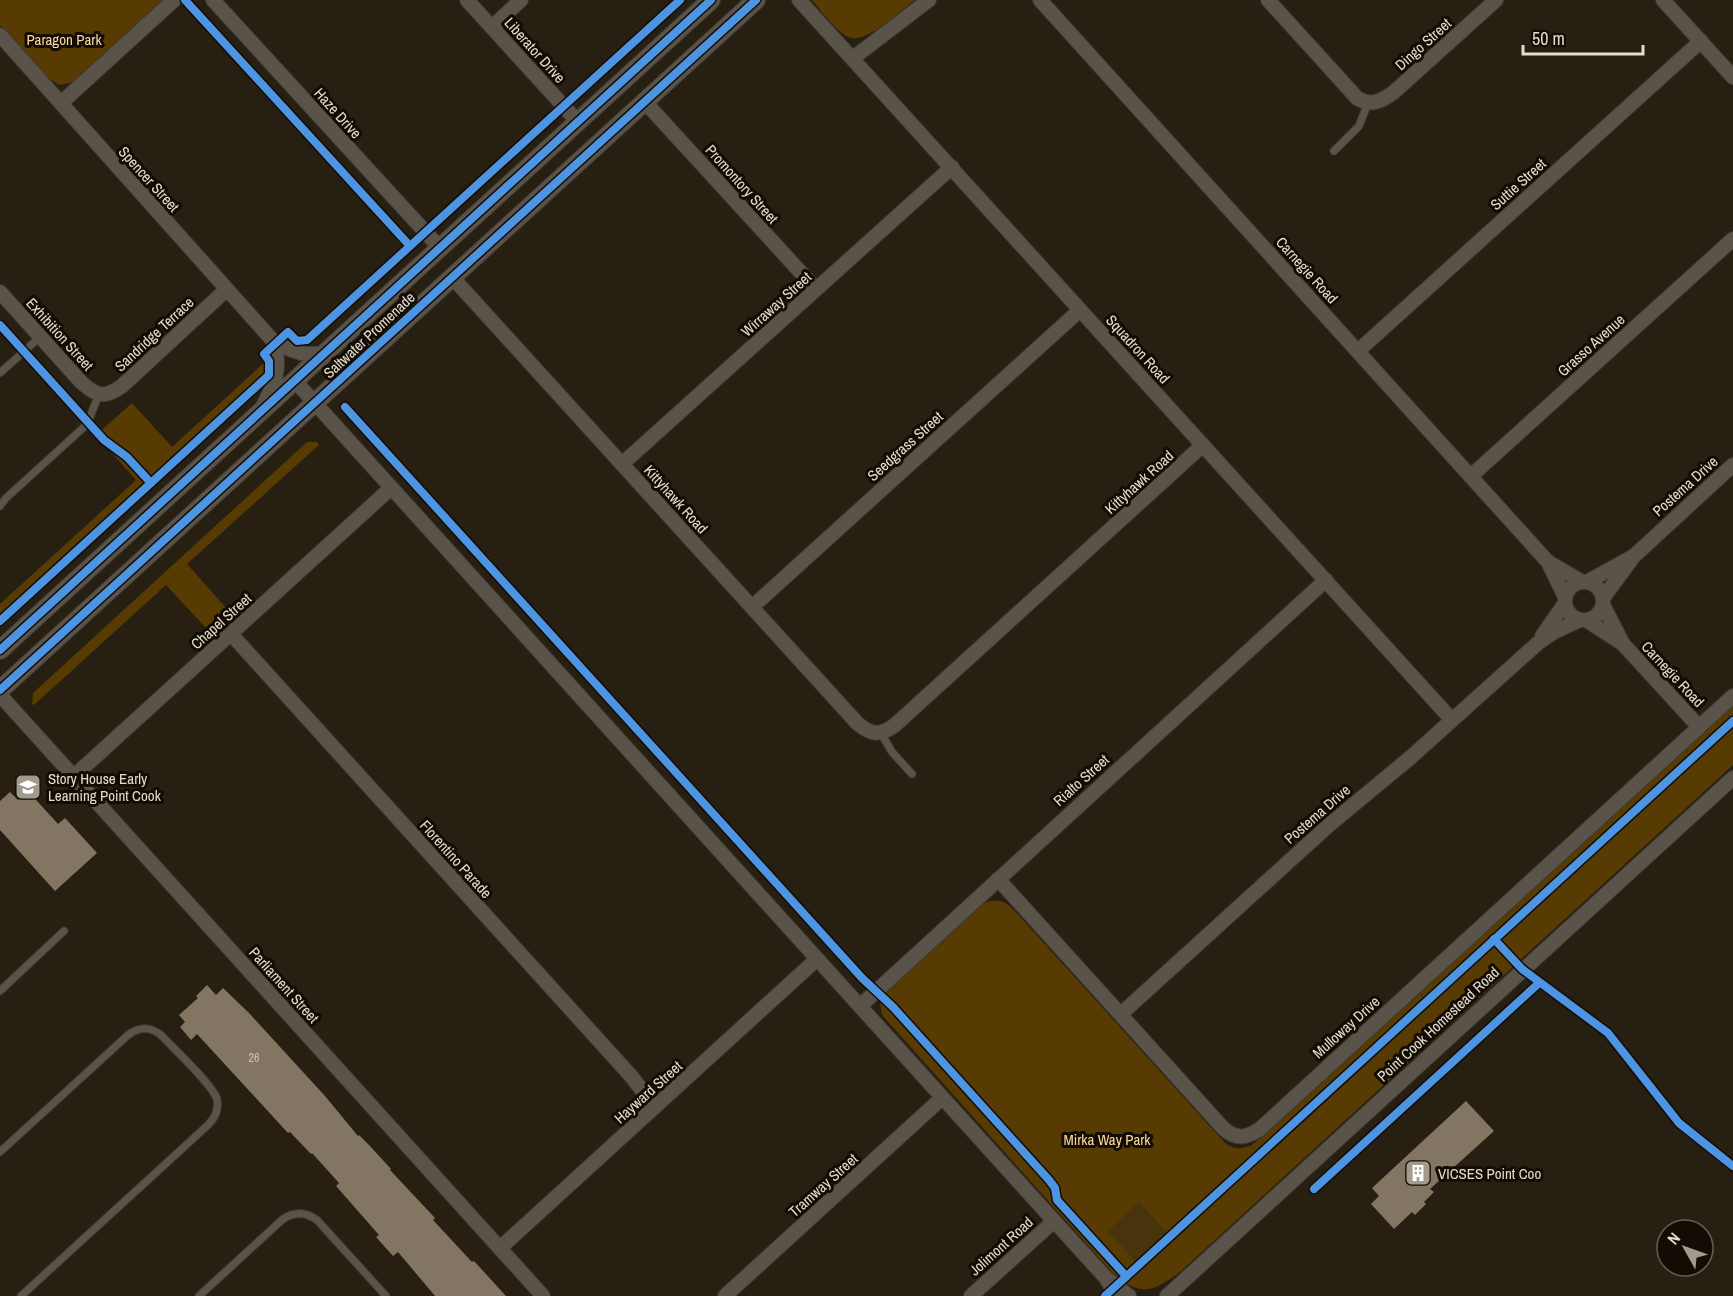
<svg xmlns="http://www.w3.org/2000/svg" width="1733" height="1296" font-family="'Archivo Narrow',sans-serif">
  <style>
    .green { fill: #573b02 }
    .water { fill: #49330d }
    .building { fill: #827562 }
    .lines { fill: none; stroke-linecap: round; stroke-linejoin: round }
    .service-casing { stroke: #3f382f; stroke-width: 9 }
    .minor-casing { stroke: #3f382f; stroke-width: 16 }
    .tertiary-casing { stroke: #3f382f; stroke-width: 20 }
    .service { stroke: #59534a; stroke-width: 7 }
    .minor { stroke: #59534a; stroke-width: 14 }
    .tertiary { stroke: #59534a; stroke-width: 18 }
    .cycleway-casing { stroke: #120c04; stroke-width: 11 }
    .cycleway { stroke: #4d94e3; stroke-width: 8 }
    .labels { text-anchor: middle; dominant-baseline: central; stroke-width: 6; stroke-linejoin: round; paint-order: stroke }
    .number-label { font-size: 12px; fill: #ccc2b4 }
    .park-label { font-size: 15px; fill: #fcd7a1; stroke: #120c04 }
    .street-label { font-size: 15px; fill: #e5dccf; stroke: #120c04 }
    .poi-label { font-size: 15px; fill: #e5dccf; stroke: #120c04; text-anchor: start }
  </style>
  <rect width="100%" height="100%" fill="#271f12"/>
  <!-- green -->
  <g class="green">
    <path d="M0,0H165L78,79L70,83L59,85L43,74L0,25Z"/>
    <path d="M812,0H915C900,11 866,45 848,37C834,30 822,11 812,0Z"/>
    <path d="M266,361V371L0,614V604L136,480L96,435L132,403L172,447Z"/>
    <path d="M307,442H317L319,445L187,564L227,609L206,628L166,585L34,705L32,704L33,693Z"/>
    <path d="M1733,705V765L1180,1272C1153,1291 1146,1296 1118,1279L882,1015L880,1003L886,991L981,905C993,898 1003,899 1013,909L1225,1143C1234,1150 1242,1149 1252,1145Z"/>
  </g>
  <!-- water -->
  <path class="water" d="M1139,1202L1167,1232L1135,1261L1108,1231Z"/>
  <!-- building -->
  <g class="building">
    <path d="M28,791L58,824L65,818L97,853L55,891L0,830V801L10,792L18,800Z"/>
    <path d="M207,985L216,995L223,988L249,1013L325,1096L358,1136L359,1135L370,1146L391,1169L390,1170L435,1218L433,1220L472,1262L474,1261L506,1296H435L398,1252L393,1256L376,1237L379,1235L336,1186L339,1183L312,1153L311,1154L290,1132L288,1133L197,1034L191,1040L180,1027L185,1022L179,1015L198,998L196,996Z"/>
    <path d="M1466,1101L1494,1131L1430,1189L1434,1192L1424,1202L1426,1204L1415,1215L1412,1212L1394,1229L1371,1204L1379,1196L1372,1188Z"/>
  </g>
  <g class="lines">
    <!-- service casing -->
    <g class="service-casing">
      <g id="service">
        <path d="M1334,151L1359,126L1368,103"/>
        <path d="M0,373L40,337"/>
        <path d="M0,506L6,498L83,428L88,422L99,394"/>
        <path d="M881,733L892,752L912,774"/>
        <path d="M0,991L64,931"/>
        <path d="M0,1152L128,1035C139,1027 149,1026 161,1035C173,1048 212,1084 217,1099C219,1109 215,1118 208,1125L21,1296"/>
        <path d="M199,1296L283,1219C295,1211 306,1212 317,1220L386,1296"/>
      </g>
    </g>
    <!-- minor casing -->
    <g class="minor-casing">
      <g id="minor">
        <path d="M213,0L440,248"/>
        <path d="M467,0L578,122"/>
        <path d="M799,0L1452,720"/>
        <path d="M1040,0L1548,562L1565,597"/>
        <path d="M1268,0L1357,98C1371,107 1382,101 1394,92L1496,0"/>
        <path d="M1663,0L1733,77"/>
        <path d="M492,27L521,0"/>
        <path d="M0,35L275,343C296,352 301,356 325,353"/>
        <path d="M853,58L929,0"/>
        <path d="M644,101L816,289"/>
        <path d="M61,103L174,0"/>
        <path d="M452,277L858,724C872,735 880,736 895,725L1203,445"/>
        <path d="M0,292L81,382C96,396 104,399 122,386L226,290"/>
        <path d="M1358,351L1701,41"/>
        <path d="M295,381L1045,1211L1106,1278L1117,1296"/>
        <path d="M264,404C276,381 280,369 275,343"/>
        <path d="M622,464L952,167"/>
        <path d="M1471,476L1733,239"/>
        <path d="M1548,562L1581,581"/>
        <circle cx="1584" cy="601" r="19"/>
        <path d="M1587,582L1634,556L1733,465"/>
        <path d="M1603,598L1631,560"/>
        <path d="M1603,605L1622,642"/>
        <path d="M752,607L1080,310"/>
        <path d="M1586,620L1623,644L1699,727"/>
        <path d="M231,634L631,1076L655,1107"/>
        <path d="M1542,636L1565,603"/>
        <path d="M0,695L543,1296"/>
        <path d="M73,777L391,488"/>
        <path d="M998,879L1223,1128C1236,1140 1246,1138 1260,1129L1733,696"/>
        <path d="M860,1006L1326,580"/>
        <path d="M1121,1014L1329,825L1411,757L1538,643L1554,632L1580,620"/>
        <path d="M500,1248L817,959"/>
        <path d="M1110,1281L1129,1296"/>
        <path d="M725,1296L942,1098"/>
        <path d="M971,1296L1054,1221"/>
        <path d="M1167,1296L1733,778"/>
      </g>
    </g>
    <!-- tertiary casing -->
    <g class="tertiary-casing">
      <g id="tertiary">
        <path d="M0,650L711,0"/>
        <path d="M0,690L756,0"/>
      </g>
    </g>
    <!-- service -->
    <use href="#service" class="service"/>
    <!-- minor -->
    <use href="#minor" class="minor"/>
    <!-- tertiary -->
    <use href="#tertiary" class="tertiary"/>
    <!-- cycleway casing -->
    <g class="cycleway-casing">
      <g id="cycleway">
        <path d="M185,0L410,246"/>
        <path d="M0,325L104,440L127,457L151,483"/>
        <path d="M345,407L862,978L893,1007L1049,1180L1055,1188L1057,1200L1126,1276"/>
        <path d="M0,621L269,375V361L264,354L288,332L297,341L307,340L680,0"/>
        <path d="M0,650L711,0"/>
        <path d="M0,690L756,0"/>
        <path d="M1494,939L1522,969L1608,1033L1679,1123L1733,1166"/>
        <path d="M1314,1189L1539,983"/>
        <path d="M1105,1296L1733,721"/>
      </g>
    </g>
    <!-- cycleway -->
    <use href="#cycleway" class="cycleway"/>
  </g>
  <!-- icons -->
  <defs>
    <g id="school-square" transform="scale(1.35)"><rect x="-9" y="-9" width="18" height="18" rx="4" fill="#a29a8d" stroke="#120c04"/><path d="M0-5L7-2L0 1L-7-2ZM-4 1L0 2.5L4 1V4Q0 6-4 4Z" fill="#fff"/></g>
    <g id="building-square" transform="scale(1.35)"><rect x="-9" y="-9" width="18" height="18" rx="4" fill="#a29a8d" stroke="#120c04"/><path d="M-4-6H4V6H1V3H-1V6H-4ZM-2.5-4.3h1.7v1.8h-1.7ZM.8-4.3h1.7v1.8H.8ZM-2.5-1h1.7V.8h-1.7ZM.8-1h1.7V.8H.8Z" fill="#fff"/></g>
  </defs>
  <g fill-rule="evenodd">
    <use href="#school-square" x="28" y="787"/>
    <use href="#building-square" x="1418" y="1173"/>
  </g>
  <g class="labels">
    <!-- number labels -->
    <g class="number-label">
      <text x="254" y="1058">26</text>
    </g>
    <!-- park labels -->
    <g class="park-label">
      <text x="64" y="39">Paragon Park</text>
      <text x="1107" y="1139">Mirka Way Park</text>
    </g>
    <!-- street labels -->
    <g class="street-label">
      <text transform="translate(1423 44) rotate(-42)">Dingo Street</text>
      <text transform="translate(535 50) rotate(48)">Liberator Drive</text>
      <text transform="translate(338 113) rotate(48)">Haze Drive</text>
      <text transform="translate(149 179) rotate(48)">Spencer Street</text>
      <text transform="translate(742 184) rotate(48)">Promontory Street</text>
      <text transform="translate(1518 184) rotate(-42)">Suttie Street</text>
      <text transform="translate(1307 270) rotate(48)">Carnegie Road</text>
      <text transform="translate(776 304) rotate(-42)">Wirraway Street</text>
      <text transform="translate(60 334) rotate(48)">Exhibition Street</text>
      <text transform="translate(154 334) rotate(-43)">Sandridge Terrace</text>
      <text transform="translate(369 335) rotate(-43)">Saltwater Promenade</text>
      <text transform="translate(1591 345) rotate(-42)">Grasso Avenue</text>
      <text transform="translate(1138 349) rotate(48)">Squadron Road</text>
      <text transform="translate(905 446) rotate(-42)">Seedgrass Street</text>
      <text transform="translate(1139 482) rotate(-42)">Kittyhawk Road</text>
      <text transform="translate(1685 486) rotate(-42)">Postema Drive</text>
      <text transform="translate(676 499) rotate(48)">Kittyhawk Road</text>
      <text transform="translate(221 621) rotate(-42)">Chapel Street</text>
      <text transform="translate(1673 674) rotate(47)">Carnegie Road</text>
      <text transform="translate(1081 780) rotate(-42)">Rialto Street</text>
      <text transform="translate(1317 814) rotate(-41)">Postema Drive</text>
      <text transform="translate(456 859) rotate(48)">Florentino Parade</text>
      <text transform="translate(284 985) rotate(48)">Parliament Street</text>
      <text transform="translate(1438 1024) rotate(-43)">Point Cook Homestead Road</text>
      <text transform="translate(1346 1027) rotate(-42)">Mulloway Drive</text>
      <text transform="translate(648 1092) rotate(-42)">Hayward Street</text>
      <text transform="translate(823 1185) rotate(-42)">Tramway Street</text>
      <text transform="translate(1001 1246) rotate(-42)">Jolimont Road</text>
    </g>
    <!-- poi labels -->
    <g class="poi-label">
      <text x="48" y="778">Story House Early<tspan x="48" dy="17">Learning Point Cook</tspan></text>
      <text x="1438" y="1173">VICSES Point Coo</text>
    </g>
  </g>
  <!-- north arrow -->
  <g transform="translate(1685 1248) rotate(310)"><circle r="28" fill="#120c04" stroke="#665f55" stroke-width="1.5"/>
  <path d="M0-4.5L10 22L0 15L-10 22Z" fill="#a29a8d"/>
  <text y="-9" font-size="16" font-weight="bold" text-anchor="middle" fill="#e5dccf">N</text>
  </g>
  <!-- scale -->
  <path d="M1523 45v9h120v-9" fill="none" stroke="#e5dccf" stroke-width="3"/>
  <text x="1532" y="45" font-size="18" fill="#e5dccf" stroke="#120c04" stroke-width="4.5" paint-order="stroke">50 m</text>
</svg>
